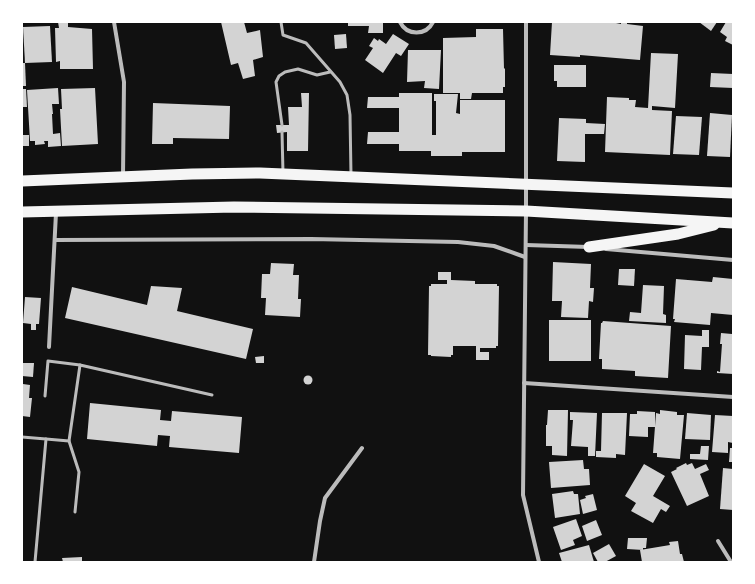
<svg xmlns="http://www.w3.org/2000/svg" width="755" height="584" font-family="'Space Grotesk',sans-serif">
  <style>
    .building { fill: #d3d3d3 }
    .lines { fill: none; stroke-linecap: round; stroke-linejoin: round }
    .service { stroke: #bcbcbc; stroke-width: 3 }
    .minor { stroke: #bcbcbc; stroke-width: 4 }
    .trunk { stroke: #f5f5f5; stroke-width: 11 }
  </style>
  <rect width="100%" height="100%" fill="#111"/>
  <!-- building -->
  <g class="building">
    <path d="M58,22H68V27L92,29L93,69H60V61L56,62L55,28H59Z"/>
    <path d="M221,22H244L247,33L260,30L263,57L253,60L255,76L243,79L238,63L231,65Z"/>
    <path d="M348,22H383V33H368L369,26H348Z"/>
    <path d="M552,22H611L621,24V22H625L627,23V24L643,26L640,60L580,55V57L550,55Z"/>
    <path d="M699,22H717L711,31Z"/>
    <path d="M726,22H733V45L725,41L727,37L720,32Z"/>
    <path d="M50,26L52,62L25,63L23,27Z"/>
    <path d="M476,29H503L504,69L505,68V87H503V93H472L471,99H460V93H443V38L476,37Z"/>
    <path d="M346,34L347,48L335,49L334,35Z"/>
    <path d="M393,34L409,44L401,56L396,53L383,73L365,60L373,48L369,46L374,38L378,41L379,39L386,44Z"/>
    <path d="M408,50H441L439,89L424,88L425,81L407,82Z"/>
    <path d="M651,53L678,54L675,108L652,106V110L672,111L670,155L605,152L607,97L629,98V100H636L635,107L648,108Z"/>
    <path d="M22,63H25L26,86H22Z"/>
    <path d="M554,65H586V87H557V81H554Z"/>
    <path d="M711,73L733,74V88L710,87Z"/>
    <path d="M58,88L59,104H52L53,114H52L53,134L60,133L61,146L48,147V141H44L45,144L35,145V141H30L27,90Z"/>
    <path d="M95,88L98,144L62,146L60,109H62L61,89Z"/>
    <path d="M22,89H26L27,107H22Z"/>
    <path d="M301,93H309L308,151H287V132L277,133L276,125H289L288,107H302Z"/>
    <path d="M399,93H432V135H436V101H434V94H458L456,113L460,114V100H505V152H462V156H431V151H399V144H367L368,132H399V108H367L368,97H399Z"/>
    <path d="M153,103L230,106L229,139L173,138V144H152Z"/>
    <path d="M710,113L732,115L730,157L707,156Z"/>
    <path d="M676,116L702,117L699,155L673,154Z"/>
    <path d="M559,118L586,119V123L605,124L604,134H585V162L557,161Z"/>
    <rect x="22" y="135" width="7" height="11"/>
    <path d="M553,262L591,264L590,288H594L593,302L589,301L588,318L561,317L562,301H552Z"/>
    <path d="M271,263L294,264L293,275H299L298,299H301L300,317L265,315L266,298H261L262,274H270Z"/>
    <path d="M619,269H635L634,286L618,285Z"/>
    <path d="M438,272H451V280L475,281V284H497V286H499L498,346H496V348H480V352H489V360H476V346H453V355H451V357L431,356V355H428L429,286H431V284H447V280H438Z"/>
    <path d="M713,277L733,279V315L711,313L710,325L674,322L675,319H673L676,279L712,282Z"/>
    <path d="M643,285L664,286L663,314L666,315V323L629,321L630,312L641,313Z"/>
    <path d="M151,286L182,288L177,311L253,329L246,359L65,318L72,287L147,305Z"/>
    <path d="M25,297L41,298L39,324H36V330H31V324L23,323Z"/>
    <rect x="549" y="320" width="42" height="41"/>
    <path d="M603,321L671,326L668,378L635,376V371L602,369V359H599L601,323H602Z"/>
    <path d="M702,330H709V347H702L701,370L684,369L685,335L702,336Z"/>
    <path d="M732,330H733V374L717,373V371L720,372L722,344H720L721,333L732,334Z"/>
    <path d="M264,356V363H256L255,357Z"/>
    <path d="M22,363H34L33,377L22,376Z"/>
    <circle cx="308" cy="380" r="4.5"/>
    <path d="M23,384L30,385L29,398H32L30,417L22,416Z"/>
    <path d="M90,403L161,410L160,420L171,421L172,411L242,417L239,453L169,447L170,436L158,435L157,446L87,439Z"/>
    <path d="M548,410H568L567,456L552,455V446H546V425H547Z"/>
    <path d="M660,410L677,412V415H684L680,459L657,457V453H653L656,413L660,414Z"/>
    <path d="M637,411L655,412V427H648V437L629,436L630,414H637Z"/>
    <path d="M570,412L597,413L595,456H588V447L571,446L573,420H570Z"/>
    <path d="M602,413H627L625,455L616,454V458L596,457V451H601Z"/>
    <path d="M687,413L711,415L710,440L685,439Z"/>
    <path d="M715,415L733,416V443L728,442V453L712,452Z"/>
    <path d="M701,446H709L708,460L690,459V454H700Z"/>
    <path d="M730,448H733V462H729Z"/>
    <path d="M583,460L584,469H589L590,485L551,488L549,462Z"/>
    <path d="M686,463L687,465L692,463L695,469L706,464L709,470L700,474L709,496L687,506L671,472L677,469L676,468Z"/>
    <path d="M644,464L665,476L653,496L670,506L666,512L661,509L653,523L631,511L636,503L625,496Z"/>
    <path d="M723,468L733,469V510L720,509Z"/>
    <path d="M573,491L574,494H578L580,514L555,518L552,494Z"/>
    <path d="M593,494L597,510L583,514L580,500L586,498L585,496Z"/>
    <path d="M576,519L582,536L573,540L575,545L561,550L553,527Z"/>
    <path d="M596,520L602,535L587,541L582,526Z"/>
    <path d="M628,538H647L646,548H643V550L627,549Z"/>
    <path d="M678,541L680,554H682L684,562H642L640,550L670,545L669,542Z"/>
    <path d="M609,544L616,556L605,562H598L593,553Z"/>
    <path d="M589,545L594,562H562L559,553Z"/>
    <path d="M82,557V562H63L62,558Z"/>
  </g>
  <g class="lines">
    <!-- service -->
    <g class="service">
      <path d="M281,22L283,35L306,43L340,82L347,95L350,115L351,175"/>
      <path d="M282,125L276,82L279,76L285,72L298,69L317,75L330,72"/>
      <path d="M282,132L283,173"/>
      <path d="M45,396L48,361L80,365"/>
      <path d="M22,437L46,439L35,562"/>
      <path d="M46,439L69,441L80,365L212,395"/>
      <path d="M69,441L79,472L75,512"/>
    </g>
    <!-- minor -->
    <g class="minor">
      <path d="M114,22L124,82L123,176"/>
      <path d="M400,22C407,36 426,36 433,22"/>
      <path d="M526,22V211L523,495L539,562"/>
      <path d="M55,240L311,239L458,242L494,246L525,257"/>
      <path d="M526,245L589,247"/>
      <path d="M606,249L733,260"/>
      <path d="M49,347L56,213"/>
      <path d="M524,383L733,397"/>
      <path d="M718,541L731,562"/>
      <path d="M314,562L320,521L325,498L362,448"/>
    </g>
    <!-- trunk -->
    <g class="trunk">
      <path d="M22,181L192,174L260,173L733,193"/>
      <path d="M22,212L234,207L526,211L733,223"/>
      <path d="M589,247L678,234L714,225"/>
    </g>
  </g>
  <!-- border -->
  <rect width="755" height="584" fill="none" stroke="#ffffff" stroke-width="46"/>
</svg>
